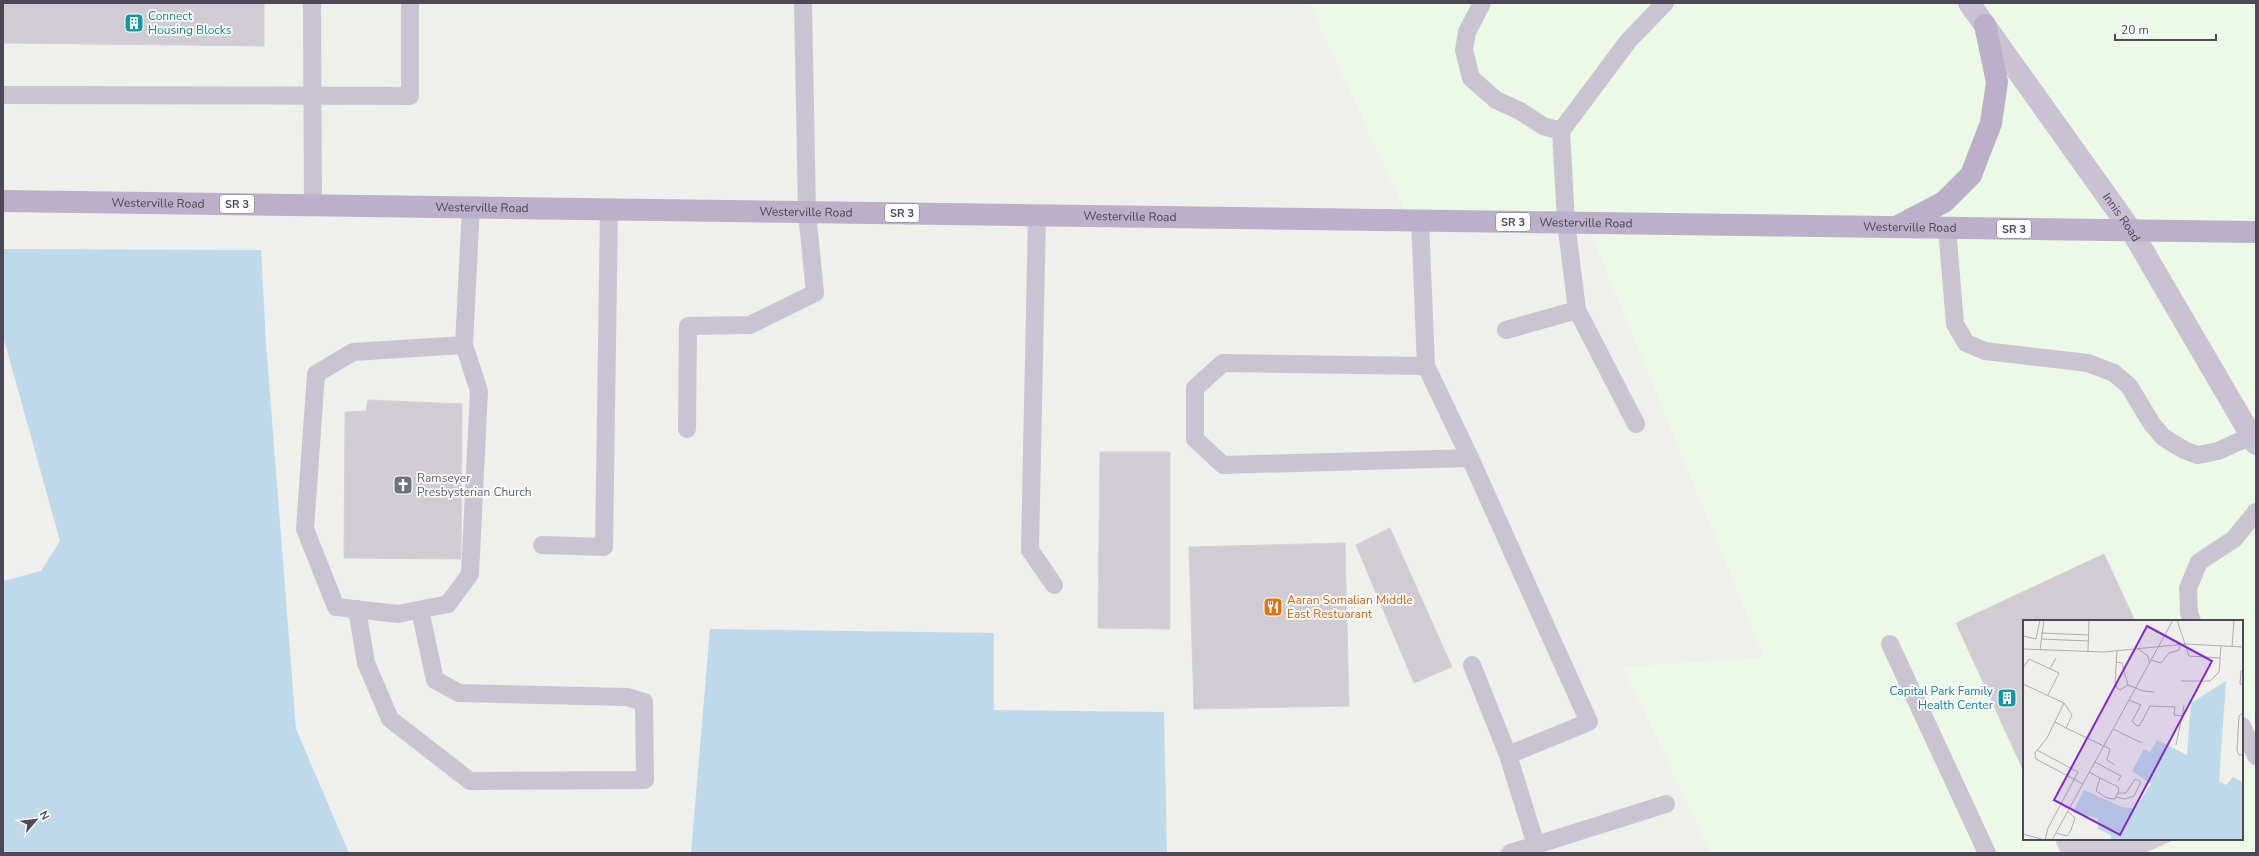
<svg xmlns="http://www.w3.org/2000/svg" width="2259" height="856" font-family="'Nunito Sans',sans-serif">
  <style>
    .commercial { fill: #ecf9e6; fill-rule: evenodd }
    .green { fill: #bed9e9 }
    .building { fill: #d1ccd3; stroke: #d5d1d7 }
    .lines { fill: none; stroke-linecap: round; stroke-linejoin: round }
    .service { stroke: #cac4d2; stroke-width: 18 }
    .secondary { stroke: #cac1d3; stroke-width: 22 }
    .primary { stroke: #bbafc9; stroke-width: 22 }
    .labels { text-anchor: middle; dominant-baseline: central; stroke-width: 3.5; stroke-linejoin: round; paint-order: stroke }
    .shield { fill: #fff; stroke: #837e89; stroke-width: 1 }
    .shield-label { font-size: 11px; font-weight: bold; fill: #4e4757 }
    .culture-label { font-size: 12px; fill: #0d838f; stroke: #fff; text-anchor: start }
    .street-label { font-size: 12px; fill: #4e4757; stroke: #fff }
    .worship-label { font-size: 12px; fill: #5b616d; stroke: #fff; text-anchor: start }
    .food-label { font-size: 12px; fill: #c56008; stroke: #fff; text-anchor: start }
    .inset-road { fill: none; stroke: #afacb0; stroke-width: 1 }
    .view { fill: #812cc9; fill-opacity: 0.15; stroke: #812cc9; stroke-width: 2 }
    .inset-edge { fill: none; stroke: #4e4757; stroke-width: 2 }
  </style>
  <rect width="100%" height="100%" fill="#efefec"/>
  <!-- commercial -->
  <path class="commercial" d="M1309,3H2256V853H1711L1623,667L1764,657L1588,226L1413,228ZM2024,621H2242V839H2024Z"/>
  <!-- green -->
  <g class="green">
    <path d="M3,249L261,250L266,343L296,729L349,853H3V581L41,571L60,541L3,336Z"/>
    <path d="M710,629L994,633V710L1164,712L1167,853H691Z"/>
  </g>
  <!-- building -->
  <g class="building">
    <path d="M3,3H264V46L3,43Z"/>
    <path d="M368,400L462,404L461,559L344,558L345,412L366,411Z"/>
    <path d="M1100,452H1170V629L1098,628Z"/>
    <path d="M1390,528L1452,667L1414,683L1356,545Z"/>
    <path d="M1345,543L1349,706L1194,709L1189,547Z"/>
    <path d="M2104,554L2135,621H2024V772L1956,623Z"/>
    <path d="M2055,839H2175L2144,853H2061Z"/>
  </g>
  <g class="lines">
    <!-- service -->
    <g class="service">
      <path d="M312,3L313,205"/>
      <path d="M1482,3L1467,32L1464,50L1471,78L1496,100L1520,111L1543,126L1561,131L1566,222L1577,310L1636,424"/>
      <path d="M3,95L410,96V3"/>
      <path d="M1561,131L1629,40L1665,3"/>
      <path d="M1037,215L1030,550L1054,585"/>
      <path d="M1420,220L1426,366L1223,363L1195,388V439L1223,465L1470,458L1589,722L1508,755L1536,845L1666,804"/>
      <path d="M1947,228L1955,324L1966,343L1985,351L2088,363L2114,373L2129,386L2152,424L2163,437L2184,450L2198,455L2218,451L2251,436"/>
      <path d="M1506,330L1577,310"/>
      <path d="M464,345L479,391L470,574L448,604L398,614L336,607L305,529L316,374L353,352L464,345L471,207"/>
      <path d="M1426,366L1470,458"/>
      <path d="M687,429L688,326L750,325L815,293L807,212L803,3"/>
      <path d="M542,545L604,547L609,209"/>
      <path d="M357,609L366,663L390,719L470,781L645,780L644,702L627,697L459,693L435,680L420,610"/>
      <path d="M2192,621L2189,613L2188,588L2199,562L2234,539L2256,512"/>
      <path d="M1890,644L1987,853"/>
      <path d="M1472,665L1508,755"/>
      <path d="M2242,726L2256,756"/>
      <path d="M1510,853L1536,845"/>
    </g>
    <!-- secondary -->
    <path class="secondary" id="s1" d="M1969,3L2131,230L2256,444"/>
    <!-- primary -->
    <g class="primary">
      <path id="s2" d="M3,201L2256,232"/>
      <path d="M1898,226L1944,202L1971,175L1991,123L1997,82L1985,25"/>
    </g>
  </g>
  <!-- icons -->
  <defs>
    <g id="building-square" transform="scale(1)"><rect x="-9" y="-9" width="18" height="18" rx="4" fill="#0f9aa8" stroke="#fff"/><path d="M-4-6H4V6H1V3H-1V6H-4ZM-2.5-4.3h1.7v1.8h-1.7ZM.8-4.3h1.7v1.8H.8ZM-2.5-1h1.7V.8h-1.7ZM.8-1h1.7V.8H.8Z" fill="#fff"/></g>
    <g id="church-square" transform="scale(1)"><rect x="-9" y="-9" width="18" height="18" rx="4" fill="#6b7280" stroke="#fff"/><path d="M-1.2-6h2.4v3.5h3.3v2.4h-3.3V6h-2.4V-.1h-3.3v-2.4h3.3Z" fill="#fff"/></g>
    <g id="restaurant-square" transform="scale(1)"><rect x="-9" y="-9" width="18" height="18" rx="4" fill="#e8710a" stroke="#fff"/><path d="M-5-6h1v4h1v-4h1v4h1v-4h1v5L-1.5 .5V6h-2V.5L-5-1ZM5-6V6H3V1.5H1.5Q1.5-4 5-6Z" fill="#fff"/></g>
  </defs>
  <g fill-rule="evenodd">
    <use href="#building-square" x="134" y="23"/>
    <use href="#church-square" x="403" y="485"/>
    <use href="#restaurant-square" x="1273" y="607"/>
    <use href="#building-square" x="2007" y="698"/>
  </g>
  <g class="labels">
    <!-- shield labels -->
    <g class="shield">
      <rect x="220" y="195" width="34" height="18" rx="3"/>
      <rect x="885" y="204" width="34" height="18" rx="3"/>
      <rect x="1496" y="213" width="34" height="18" rx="3"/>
      <rect x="1997" y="220" width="34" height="18" rx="3"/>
    </g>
    <g class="shield-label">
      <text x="237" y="204">SR 3</text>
      <text x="902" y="213">SR 3</text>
      <text x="1513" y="222">SR 3</text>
      <text x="2014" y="229">SR 3</text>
    </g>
    <!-- culture labels -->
    <g class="culture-label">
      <text x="148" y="16">Connect<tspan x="148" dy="14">Housing Blocks</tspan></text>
      <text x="1993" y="691" text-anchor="end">Capital Park Family<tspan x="1993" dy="14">Health Center</tspan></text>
    </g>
    <!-- street labels -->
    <g class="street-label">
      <text stroke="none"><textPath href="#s2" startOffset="155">Westerville Road</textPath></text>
      <text stroke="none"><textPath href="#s2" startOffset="479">Westerville Road</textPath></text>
      <text stroke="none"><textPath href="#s2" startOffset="803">Westerville Road</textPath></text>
      <text stroke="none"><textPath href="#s2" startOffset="1127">Westerville Road</textPath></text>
      <text stroke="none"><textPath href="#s1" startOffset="263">Innis Road</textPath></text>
      <text stroke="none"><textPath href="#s2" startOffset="1583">Westerville Road</textPath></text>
      <text stroke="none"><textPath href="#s2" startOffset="1907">Westerville Road</textPath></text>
    </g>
    <!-- worship labels -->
    <g class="worship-label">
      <text x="417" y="478">Ramseyer<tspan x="417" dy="14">Presbysterian Church</tspan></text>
    </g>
    <!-- food labels -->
    <g class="food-label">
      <text x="1287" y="600">Aaran Somalian Middle<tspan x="1287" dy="14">East Restuarant</tspan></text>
    </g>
  </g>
  <!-- overview -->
  <g transform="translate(2023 620)">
    <rect width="220" height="220" fill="#efefec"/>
    <path d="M203,61L196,161L203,165L210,157L220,163V220H88V215L75,209V198L50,192L61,170L99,187L112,188L128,164L109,151L121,129L127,132L134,120L164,135L168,83Z" fill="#bed9e9"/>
    <path class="inset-road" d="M154,0L166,36L197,38V41L196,52L187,61H158M18,13L66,15M0,16L13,19L17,0M18,19L66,21M209,27L211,0M0,29L81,32L163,24L220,27M115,29L125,36L126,42M17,30L21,0M65,31L66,0M94,31L92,62L94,68L97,70L105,65L120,71L131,72M197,38L198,26M128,40L138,43L146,33L156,30L157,25M93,42L99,43L105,65M0,48L6,39L36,53L25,75M27,49L33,38M220,51H218L217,64H220M0,64L41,83L24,118L12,133L13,139L60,164M106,80L118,85L109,101L114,106L117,105L127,86L152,87L151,95L159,96L161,85M41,83L49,95L43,108L87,129L84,140L92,145M220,93L216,96L214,130L216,135H220M32,102L43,108M90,109L119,123M153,125L159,96M14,130L55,152L25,208L22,220M72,142L98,156L95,161M66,152L77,158L73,171L84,178L92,179L96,170L95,167L77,158M93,177L102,179L111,176L118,162L112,159L103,173H95M33,213L44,216L48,210L52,198L45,192M0,214L22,220M29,220L150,0"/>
    <path class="view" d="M124,6L189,41L97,215L31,180Z"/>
    <rect width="220" height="220" class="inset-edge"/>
  </g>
  <!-- border -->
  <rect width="2259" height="856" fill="none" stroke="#4e4757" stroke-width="8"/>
  <!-- north arrow -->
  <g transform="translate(36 820) rotate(62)" stroke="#ffffff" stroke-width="3" paint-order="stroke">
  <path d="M0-3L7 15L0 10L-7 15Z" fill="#4e4757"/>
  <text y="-6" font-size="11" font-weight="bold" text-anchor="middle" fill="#4e4757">N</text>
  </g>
  <!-- scale -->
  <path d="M2115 34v6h101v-6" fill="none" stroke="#4e4757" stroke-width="2"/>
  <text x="2121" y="34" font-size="12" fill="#4e4757" stroke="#ffffff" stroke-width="3" paint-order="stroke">20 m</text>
</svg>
